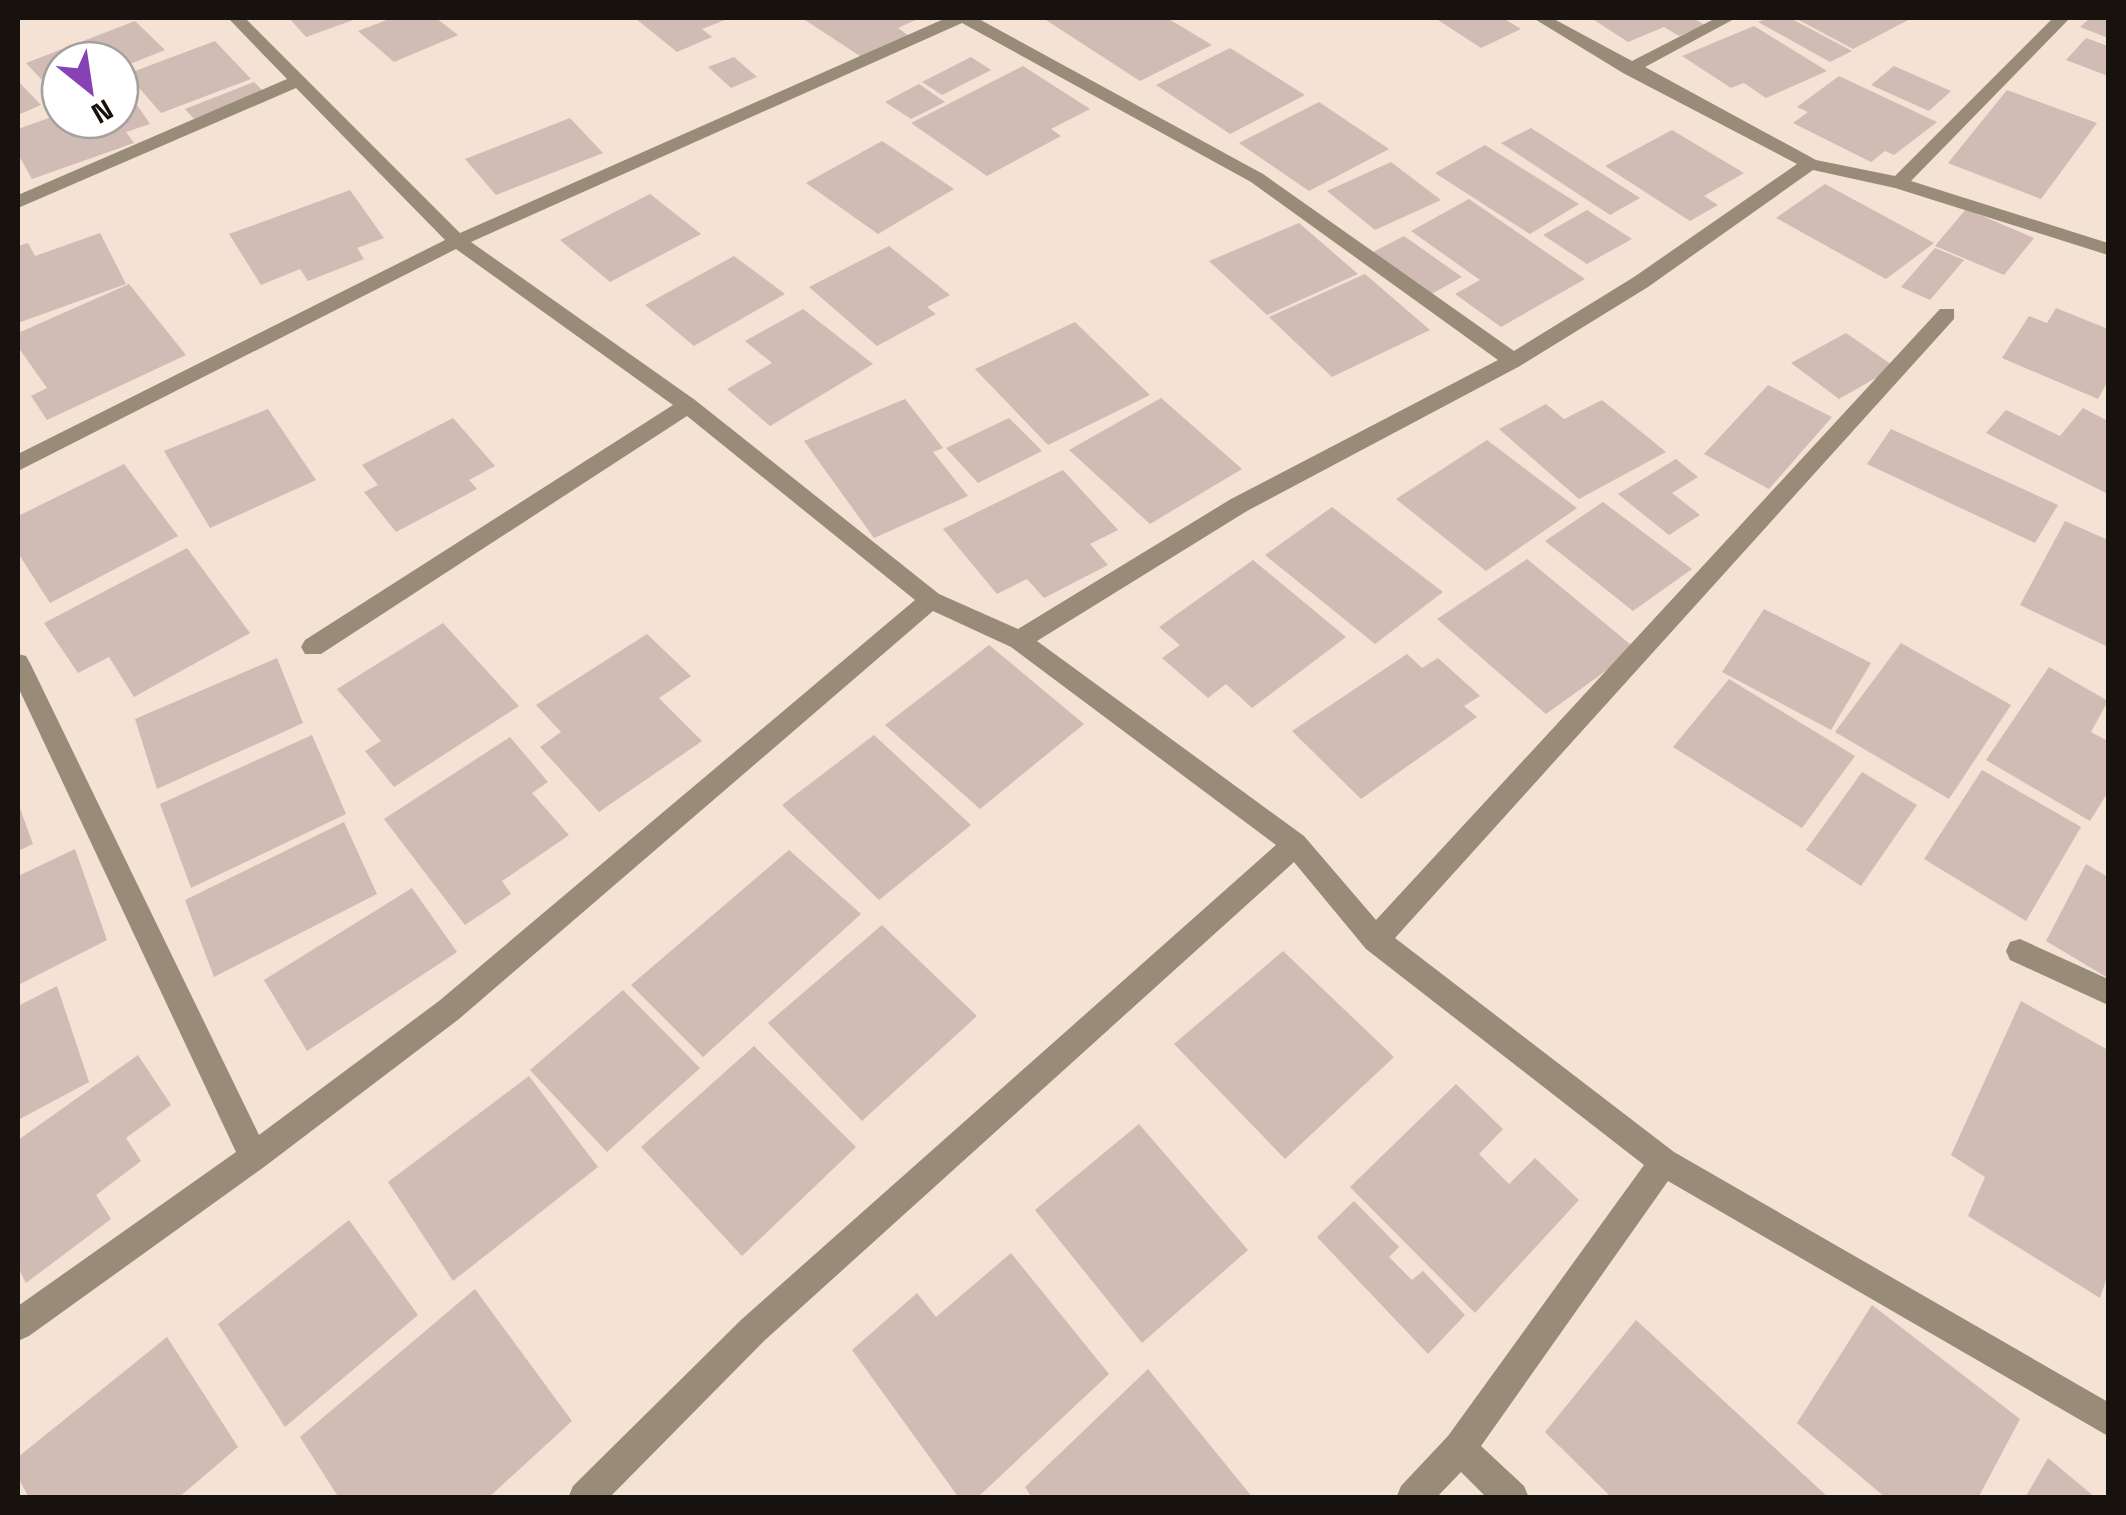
<svg xmlns="http://www.w3.org/2000/svg" width="2126" height="1515" font-family="'Space Grotesk',sans-serif">
  <style>
    .building { fill: #d1bbb5 }
    .lines { fill: none; stroke-linecap: round; stroke-linejoin: round }
    .minor { fill: #988b77; fill-rule: evenodd }
  </style>
  <rect width="100%" height="100%" fill="#f4e2d5"/>
  <!-- building -->
  <g class="building">
    <path d="M289,18H359L306,37Z"/>
    <path d="M392,18H436L458,35L394,62L358,31Z"/>
    <path d="M635,18H730L702,29L712,37L677,52Z"/>
    <path d="M802,18H920L898,28L909,36L863,58Z"/>
    <path d="M1051,18H1167L1212,45L1140,81L1046,20Z"/>
    <path d="M1435,18H1503L1521,29L1481,48Z"/>
    <path d="M1591,18H1693L1705,25L1679,36L1664,27L1628,42Z"/>
    <path d="M1768,18H1790L1852,51L1830,62L1758,22Z"/>
    <path d="M1795,18H1912L1853,49Z"/>
    <path d="M2090,18H2108V38L2080,27Z"/>
    <path d="M135,21L165,50L130,64L135,69L120,75V60H60V99L26,63Z"/>
    <path d="M1754,26L1819,66L1827,71L1766,98L1744,83L1731,88L1682,56Z"/>
    <path d="M2086,38L2108,46V76L2066,60Z"/>
    <path d="M215,41L251,79L161,113L127,74Z"/>
    <path d="M1230,48L1305,95L1230,134L1156,85Z"/>
    <path d="M734,57L757,77L731,88L708,67Z"/>
    <path d="M971,57L991,70L942,95L922,82Z"/>
    <path d="M1023,66L1090,109L1051,129L1061,136L987,176L911,123Z"/>
    <path d="M1894,66L1951,91L1929,111L1871,85Z"/>
    <path d="M1839,76L1937,122L1894,155L1885,151L1871,162L1793,123L1808,112L1797,107Z"/>
    <path d="M18,81L41,105L18,115Z"/>
    <path d="M254,82L263,91L194,119L185,109Z"/>
    <path d="M919,84L945,102L911,119L885,102Z"/>
    <path d="M2007,90L2097,123L2041,199L1948,163Z"/>
    <path d="M133,99L150,124L126,132L134,143L32,179L18,154V129L60,114V120H120V104Z"/>
    <path d="M1319,102L1389,149L1309,191L1239,143Z"/>
    <path d="M570,118L603,153L496,195L465,159Z"/>
    <path d="M1531,128L1640,198L1610,215L1501,143Z"/>
    <path d="M1672,130L1744,173L1704,196L1718,205L1690,221L1605,166Z"/>
    <path d="M882,141L954,189L878,234L806,183Z"/>
    <path d="M1485,145L1579,204L1530,234L1435,173Z"/>
    <path d="M1391,162L1441,200L1375,230L1327,191Z"/>
    <path d="M1825,184L1934,243L1886,279L1776,218Z"/>
    <path d="M350,190L384,238L357,248L364,259L308,281L300,269L261,285L229,234Z"/>
    <path d="M650,194L701,234L610,282L560,240Z"/>
    <path d="M1469,199L1585,279L1501,327L1455,294L1480,280L1411,231Z"/>
    <path d="M1966,209L2034,238L2004,275L1935,246Z"/>
    <path d="M1587,210L1632,239L1587,264L1543,235Z"/>
    <path d="M1299,223L1358,274L1267,315L1209,261Z"/>
    <path d="M100,233L126,284L18,323V246L28,243L35,256Z"/>
    <path d="M1404,236L1462,277L1426,297L1369,254Z"/>
    <path d="M889,246L950,295L927,307L936,314L877,346L809,287Z"/>
    <path d="M1935,248L1964,260L1930,300L1901,287Z"/>
    <path d="M734,256L785,294L694,346L645,305Z"/>
    <path d="M1365,274L1430,330L1332,377L1269,317Z"/>
    <path d="M129,284L186,355L47,420L31,396L47,388L18,347V333Z"/>
    <path d="M2056,308L2108,329V381L2098,399L2002,358L2029,316L2047,323Z"/>
    <path d="M803,309L873,364L770,426L727,389L772,363L745,341Z"/>
    <path d="M1075,322L1150,395L1048,445L975,369Z"/>
    <path d="M1846,333L1895,367L1839,399L1791,363Z"/>
    <path d="M1768,385L1832,417L1769,489L1704,454Z"/>
    <path d="M1161,398L1242,469L1150,524L1069,450Z"/>
    <path d="M905,399L943,448L933,452L968,496L874,538L804,441Z"/>
    <path d="M1602,400L1666,452L1579,499L1499,429L1546,404L1564,419Z"/>
    <path d="M2083,408L2108,421V494L1986,433L2006,410L2060,436Z"/>
    <path d="M268,409L316,480L210,528L164,451Z"/>
    <path d="M453,418L495,466L469,480L477,489L396,532L364,492L378,485L362,465Z"/>
    <path d="M1009,418L1042,451L978,483L946,448Z"/>
    <path d="M1891,429L2058,505L2035,543L1867,464Z"/>
    <path d="M1487,440L1577,508L1486,571L1396,499Z"/>
    <path d="M1676,459L1698,477L1672,493L1700,515L1669,535L1618,494Z"/>
    <path d="M124,464L178,536L50,603L18,553V516Z"/>
    <path d="M1063,470L1118,530L1090,544L1108,565L1044,598L1027,579L997,594L943,529Z"/>
    <path d="M1603,502L1692,569L1633,611L1545,541Z"/>
    <path d="M1332,507L1443,592L1375,644L1265,555Z"/>
    <path d="M2065,521L2108,540V647L2020,605Z"/>
    <path d="M187,548L250,633L134,697L109,657L78,673L44,623Z"/>
    <path d="M1527,559L1636,649L1546,714L1437,619Z"/>
    <path d="M1253,560L1346,637L1252,708L1226,684L1208,698L1162,658L1180,645L1159,627Z"/>
    <path d="M1764,609L1871,663L1831,730L1722,672Z"/>
    <path d="M443,623L519,706L394,787L365,751L381,741L337,689Z"/>
    <path d="M647,634L691,676L659,698L702,741L599,812L540,747L561,732L536,705Z"/>
    <path d="M1901,643L2011,705L1949,799L1835,732Z"/>
    <path d="M989,645L1084,724L980,809L885,725Z"/>
    <path d="M1407,654L1422,668L1438,658L1480,696L1464,706L1477,717L1361,799L1292,731Z"/>
    <path d="M277,658L303,723L157,789L135,719Z"/>
    <path d="M2049,667L2108,701L2091,732L2108,741V792L2090,821L1986,760Z"/>
    <path d="M1729,679L1855,756L1802,828L1673,747Z"/>
    <path d="M312,735L346,814L191,888L160,804Z"/>
    <path d="M874,735L971,825L879,900L782,805Z"/>
    <path d="M510,737L548,782L532,793L569,835L502,881L511,894L465,925L384,819Z"/>
    <path d="M1982,770L2081,827L2026,921L1924,859Z"/>
    <path d="M1862,772L1917,805L1861,886L1806,850Z"/>
    <path d="M18,803L33,844L18,851Z"/>
    <path d="M344,822L377,894L214,977L185,900Z"/>
    <path d="M75,849L107,940L18,985V876Z"/>
    <path d="M789,850L861,914L703,1057L631,985Z"/>
    <path d="M2086,864L2108,877V978L2046,941Z"/>
    <path d="M412,888L457,952L307,1051L264,980Z"/>
    <path d="M882,925L977,1016L862,1121L768,1023Z"/>
    <path d="M1283,951L1394,1057L1285,1159L1174,1044Z"/>
    <path d="M57,986L89,1082L18,1120V1006Z"/>
    <path d="M623,990L700,1068L607,1152L530,1070Z"/>
    <path d="M2021,1001L2108,1050V1274L2100,1298L1968,1216L1985,1177L1951,1155Z"/>
    <path d="M754,1046L856,1147L742,1256L641,1147Z"/>
    <path d="M138,1055L171,1105L126,1138L141,1161L96,1195L111,1219L26,1283L18,1267V1140Z"/>
    <path d="M529,1076L598,1167L453,1281L388,1182Z"/>
    <path d="M1456,1084L1503,1129L1479,1154L1509,1184L1535,1158L1579,1200L1475,1313L1350,1187Z"/>
    <path d="M1139,1124L1248,1250L1142,1343L1035,1210Z"/>
    <path d="M1354,1201L1399,1247L1389,1257L1412,1280L1423,1271L1465,1315L1428,1354L1317,1237Z"/>
    <path d="M349,1220L418,1315L285,1427L218,1324Z"/>
    <path d="M1011,1253L1109,1374L977,1498H959L852,1350L917,1293L936,1317Z"/>
    <path d="M475,1289L572,1421L488,1498H339L300,1437Z"/>
    <path d="M1872,1305L2020,1419L1978,1498H1886L1797,1423Z"/>
    <path d="M1636,1320L1829,1498H1612L1545,1432Z"/>
    <path d="M167,1337L238,1447L178,1498H29L18,1477V1457Z"/>
    <path d="M1148,1369L1253,1498H1032L1025,1487Z"/>
    <path d="M2048,1458L2096,1498H2025Z"/>
  </g>
  <g class="lines">
    <!-- minor -->
    <g class="minor">
      <path d="M228,18H245L460,233L946,18H977L1263,174L1514,351L1634,277L1797,164L1623,73L1533,18H1552L1632,61L1716,18H1736L1645,67L1816,160L1895,176L2053,18H2070L1911,181L2108,243V255L1895,188L1813,170L1648,287L1520,366L1247,511L1037,641L1304,836L1376,920L1940,309H1954V319L1395,938L1674,1152L2108,1402V1436L1668,1181L1481,1446L1524,1486L1529,1498H1487L1461,1472L1436,1498H1396L1401,1486L1448,1436L1644,1165L1366,949L1294,862L764,1341L609,1498H568L573,1486L742,1319L1276,845L1011,647L933,611L459,1019L264,1167L29,1336L18,1341V1306L236,1152L18,687V654L26,656L30,663L259,1135L439,1001L915,600L687,416L321,654H305L301,647L305,640L673,405L456,249L18,471V454L445,240L296,88L18,208V195L287,79ZM962,23L1251,182L1498,360L1231,499L1018,629L939,594L695,400L471,242Z"/>
      <path d="M2020,939L2108,979V1005L2010,960L2006,951L2010,942Z"/>
    </g>
  </g>
  <!-- border -->
  <rect width="2126" height="1515" fill="none" stroke="#18120e" stroke-width="40"/>
  <!-- north arrow -->
  <g transform="translate(90 90) rotate(150)"><circle r="48" fill="#ffffff" stroke="#a3a09f" stroke-width="2.5"/>
  <path d="M0-8L18 38L0 25L-18 38Z" fill="#8641b4"/>
  <text y="-15" font-size="28" font-weight="bold" text-anchor="middle" fill="#18120e">N</text>
  </g>
</svg>
